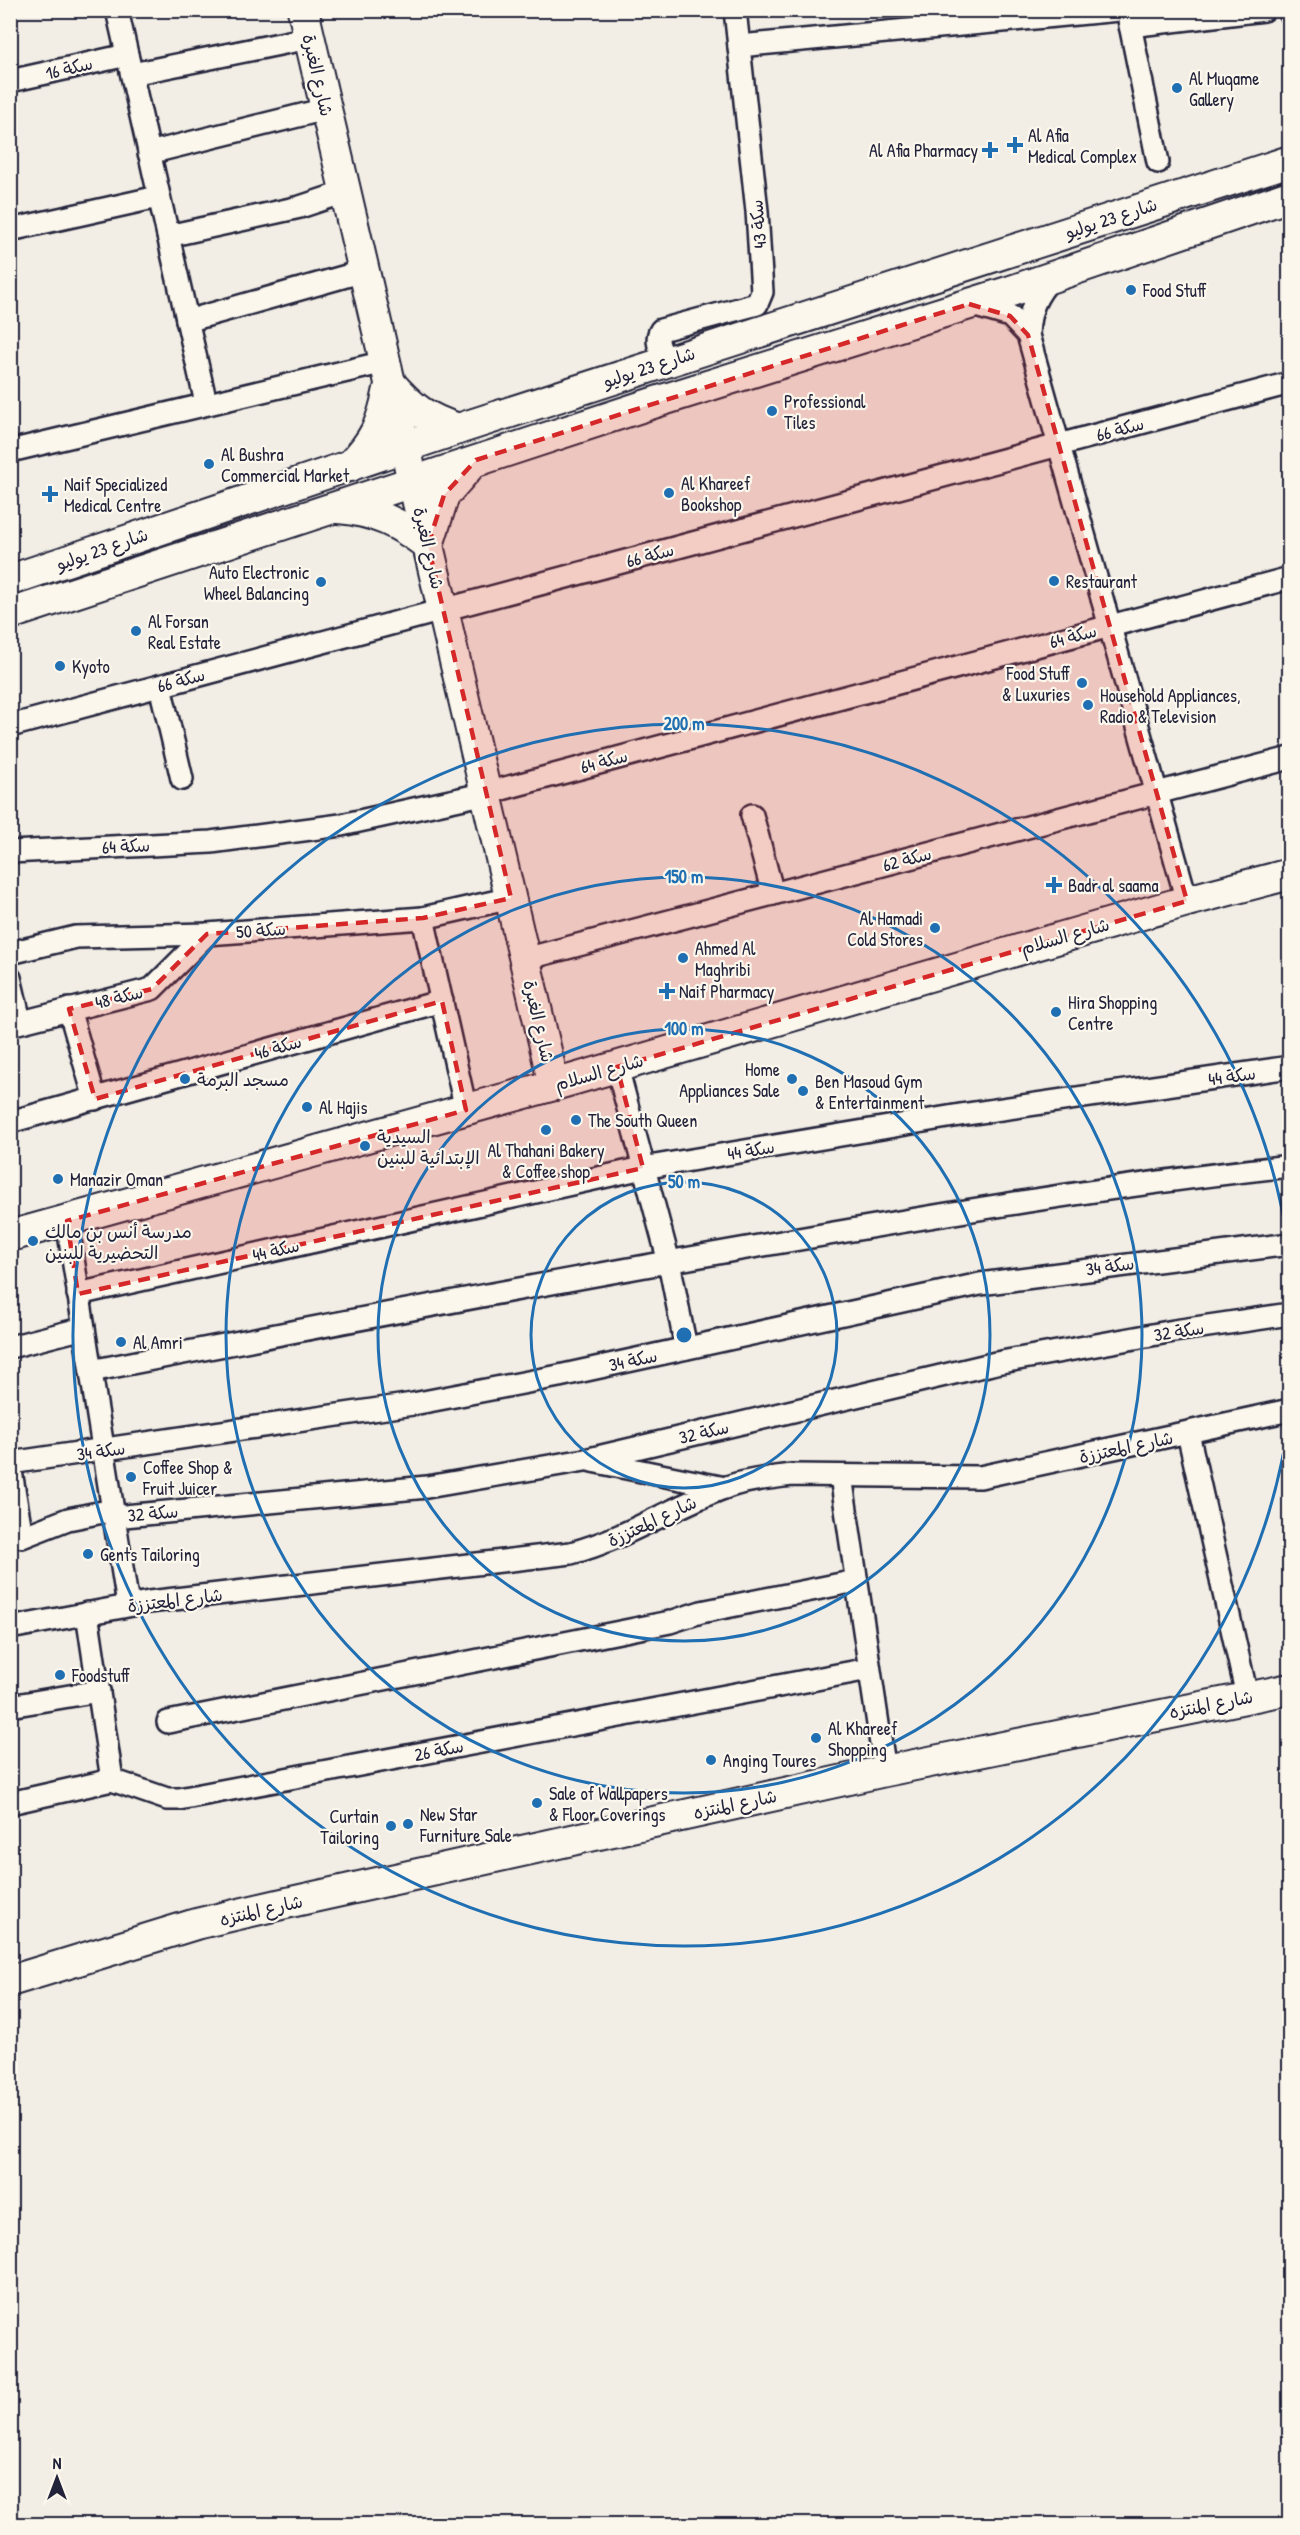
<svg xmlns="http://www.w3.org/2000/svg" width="1300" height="2535" font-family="'Patrick Hand','Playpen Sans Arabic',sans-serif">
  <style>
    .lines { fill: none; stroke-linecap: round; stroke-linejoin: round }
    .street-casing { stroke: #22223b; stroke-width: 26 }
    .secondary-casing { stroke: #22223b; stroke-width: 34 }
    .street { stroke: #fbf7ec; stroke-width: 21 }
    .secondary { stroke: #fbf7ec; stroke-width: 30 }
    .marked { fill: #d62828; fill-opacity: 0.2; stroke: #d62828; stroke-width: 4.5; stroke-dasharray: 12 8; stroke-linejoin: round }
    .ring { fill: none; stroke: #1f6fb2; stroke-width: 3 }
    .poi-dot { fill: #1f6fb2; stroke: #fbf7ec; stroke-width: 2 }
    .labels { text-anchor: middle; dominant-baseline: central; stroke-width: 4.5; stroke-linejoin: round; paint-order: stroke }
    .street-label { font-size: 18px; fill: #22223b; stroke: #fbf7ec }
    .poi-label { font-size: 18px; fill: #22223b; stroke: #fbf7ec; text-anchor: start }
    .centre { fill: #1f6fb2; stroke: #fbf7ec; stroke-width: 3 }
    .ring-label { font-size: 18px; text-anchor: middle; font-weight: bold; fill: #1f6fb2; stroke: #fbf7ec; stroke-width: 4.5; stroke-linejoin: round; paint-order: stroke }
  </style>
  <rect width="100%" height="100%" fill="#f2eee5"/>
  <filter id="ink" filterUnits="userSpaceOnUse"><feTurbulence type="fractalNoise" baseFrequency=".0167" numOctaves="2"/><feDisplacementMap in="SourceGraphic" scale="12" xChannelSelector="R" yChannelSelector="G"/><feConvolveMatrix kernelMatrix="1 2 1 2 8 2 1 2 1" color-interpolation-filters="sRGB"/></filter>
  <g filter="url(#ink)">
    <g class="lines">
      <!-- street casing -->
      <g class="street-casing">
        <g id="street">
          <path d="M117,10L206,403"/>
          <path d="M1127,10L1158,162"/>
          <path d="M1289,10L1290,13"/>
          <path d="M1130,26L1264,10"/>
          <path d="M739,46L1119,10"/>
          <path d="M132,74L309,38"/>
          <path d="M10,81L127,55"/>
          <path d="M149,153L326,109"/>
          <path d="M10,230L158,197"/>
          <path d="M168,236L300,207L345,192"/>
          <path d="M1052,277C1035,296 1029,310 1028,335L1187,901"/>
          <path d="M969,304L1010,316L1028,335"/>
          <path d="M187,321L364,271"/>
          <path d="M667,361C661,351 654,341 661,330L757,304L762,292L757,211L735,10"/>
          <path d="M10,451L385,362"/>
          <path d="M160,686L182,779"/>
          <path d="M10,726L1290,383"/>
          <path d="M752,815L773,894"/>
          <path d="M10,852L211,842L341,825L487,793L1290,578"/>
          <path d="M423,918L466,1110"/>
          <path d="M10,953L76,937L207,934L423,918L511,898"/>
          <path d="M525,959L1290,758"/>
          <path d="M10,978L20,1021"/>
          <path d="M69,1009L95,1099"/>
          <path d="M10,1025L152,989L207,934"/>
          <path d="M617,1067L669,1262L686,1348"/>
          <path d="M10,1122L442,1001"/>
          <path d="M67,1221L128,1605"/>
          <path d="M78,1294L643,1168L960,1115L1290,1067"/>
          <path d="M10,1347L84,1328"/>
          <path d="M91,1371C315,1327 539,1284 764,1245C938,1215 1113,1185 1290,1166"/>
          <path d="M1188,1433L1247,1696"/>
          <path d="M592,1461L725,1488"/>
          <path d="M10,1463L413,1404L559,1376L980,1284L1290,1244"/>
          <path d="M10,1465L22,1537L68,1519L113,1510"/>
          <path d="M841,1476L885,1771"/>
          <path d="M114,1517L427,1487L585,1460L996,1363L1174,1331L1290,1314"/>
          <path d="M87,1613L112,1780"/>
          <path d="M10,1628L149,1602L571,1553C625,1539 672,1507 724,1488C746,1480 769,1478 792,1475L980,1477L1290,1410"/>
          <path d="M10,1706L99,1691"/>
          <path d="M168,1722L670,1622L701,1612L856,1581"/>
          <path d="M10,1803L112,1780L167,1799H179L869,1669"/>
        </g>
      </g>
      <!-- secondary casing -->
      <g class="secondary-casing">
        <g id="secondary">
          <path d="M303,10L554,1085"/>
          <path d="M390,383C413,409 425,418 458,429"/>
          <path d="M350,466C375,440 382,424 389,389"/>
          <path d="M338,508C375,511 399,523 428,545L444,495L472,463"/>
          <path d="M10,580L458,429L1290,161"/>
          <path d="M10,614L653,403L1011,291L1290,196"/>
          <path d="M10,1236L554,1085L1187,901L1290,874"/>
          <path d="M10,1981L196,1924L282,1904L885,1771L1290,1689"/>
        </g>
      </g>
      <!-- street -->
      <use href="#street" class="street"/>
      <!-- secondary -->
      <use href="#secondary" class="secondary"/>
    </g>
  </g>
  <!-- marked area -->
  <path class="marked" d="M969,304L1010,316L1028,335L1187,901L617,1067L643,1168L78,1294L67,1221L466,1110L442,1001L95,1099L69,1009L152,989L207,934L423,918L511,898L428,545L444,495L476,460Z"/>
  <!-- distance rings -->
  <g class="ring">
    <circle cx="684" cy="1335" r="153"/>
    <circle cx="684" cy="1335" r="306"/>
    <circle cx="684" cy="1335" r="458"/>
    <path d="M1289 1420A611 611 0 1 1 1289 1250"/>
  </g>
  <!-- markers -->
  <g class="poi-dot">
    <circle cx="1177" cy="88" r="6"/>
    <path d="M1012 136h6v6h6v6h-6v6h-6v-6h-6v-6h6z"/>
    <path d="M987 141h6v6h6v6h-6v6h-6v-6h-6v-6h6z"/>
    <circle cx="1131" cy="290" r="6"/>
    <circle cx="772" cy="411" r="6"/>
    <circle cx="209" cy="464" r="6"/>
    <circle cx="669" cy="493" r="6"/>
    <path d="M47 485h6v6h6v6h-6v6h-6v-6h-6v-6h6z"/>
    <circle cx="1054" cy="581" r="6"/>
    <circle cx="321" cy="582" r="6"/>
    <circle cx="136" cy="631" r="6"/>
    <circle cx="60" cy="666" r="6"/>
    <circle cx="1082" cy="683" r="6"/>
    <circle cx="1088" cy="705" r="6"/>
    <path d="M1051 876h6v6h6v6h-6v6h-6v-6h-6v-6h6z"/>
    <circle cx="935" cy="928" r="6"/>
    <circle cx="683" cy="958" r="6"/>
    <path d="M664 982h6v6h6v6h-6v6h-6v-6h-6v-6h6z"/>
    <circle cx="1056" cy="1012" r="6"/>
    <circle cx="185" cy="1079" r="6"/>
    <circle cx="792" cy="1079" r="6"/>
    <circle cx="803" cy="1091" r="6"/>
    <circle cx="307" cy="1107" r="6"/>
    <circle cx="576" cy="1120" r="6"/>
    <circle cx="546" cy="1130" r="6"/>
    <circle cx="365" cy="1146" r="6"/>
    <circle cx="58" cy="1179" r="6"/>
    <circle cx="33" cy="1241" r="6"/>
    <circle cx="121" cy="1342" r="6"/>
    <circle cx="131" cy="1477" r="6"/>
    <circle cx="88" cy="1554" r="6"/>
    <circle cx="60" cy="1675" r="6"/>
    <circle cx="816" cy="1738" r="6"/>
    <circle cx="711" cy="1760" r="6"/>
    <circle cx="537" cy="1803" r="6"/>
    <circle cx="408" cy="1824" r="6"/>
    <circle cx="391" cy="1826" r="6"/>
  </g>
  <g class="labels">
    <!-- street labels -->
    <g class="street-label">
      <text transform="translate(69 68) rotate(-13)">سكة 16</text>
      <text transform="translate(318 75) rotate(77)">شارع الغبرة</text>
      <text transform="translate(1111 218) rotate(-18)">شارع 23 يوليو</text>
      <text transform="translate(758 224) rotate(-95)">سكة 43</text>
      <text transform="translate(649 367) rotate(-18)">شارع 23 يوليو</text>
      <text transform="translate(1120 429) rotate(-15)">سكة 66</text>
      <text transform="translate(429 548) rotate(77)">شارع الغبرة</text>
      <text transform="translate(102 549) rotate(-19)">شارع 23 يوليو</text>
      <text transform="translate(650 555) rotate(-15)">سكة 66</text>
      <text transform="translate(1073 636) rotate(-15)">سكة 64</text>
      <text transform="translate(181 680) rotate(-15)">سكة 66</text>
      <text transform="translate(604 761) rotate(-15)">سكة 64</text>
      <text transform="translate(126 846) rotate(-3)">سكة 64</text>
      <text transform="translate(907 859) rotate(-15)">سكة 62</text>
      <text transform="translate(261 930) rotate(-4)">سكة 50</text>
      <text transform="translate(1065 936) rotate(-16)">شارع السلام</text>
      <text transform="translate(119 997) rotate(-14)">سكة 48</text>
      <text transform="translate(539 1021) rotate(77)">شارع الغبرة</text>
      <text transform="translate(278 1047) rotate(-16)">سكة 46</text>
      <text transform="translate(599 1072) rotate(-16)">شارع السلام</text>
      <text transform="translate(1232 1076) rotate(-8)">سكة 44</text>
      <text transform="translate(751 1150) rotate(-9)">سكة 44</text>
      <text transform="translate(276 1250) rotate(-13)">سكة 44</text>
      <text transform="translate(1110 1266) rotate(-8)">سكة 34</text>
      <text transform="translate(1179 1331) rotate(-9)">سكة 32</text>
      <text transform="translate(633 1360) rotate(-12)">سكة 34</text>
      <text transform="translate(704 1432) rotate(-13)">سكة 32</text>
      <text transform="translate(1126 1447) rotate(-12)">شارع المعتززة</text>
      <text transform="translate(101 1451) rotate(-8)">سكة 34</text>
      <text transform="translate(153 1513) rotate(-5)">سكة 32</text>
      <text transform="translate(652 1521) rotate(-25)">شارع المعتززة</text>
      <text transform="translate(175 1600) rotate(-7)">شارع المعتززة</text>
      <text transform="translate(1211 1704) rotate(-11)">شارع المنتزه</text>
      <text transform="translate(439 1750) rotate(-11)">سكة 26</text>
      <text transform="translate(735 1804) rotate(-12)">شارع المنتزه</text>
      <text transform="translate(261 1910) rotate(-13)">شارع المنتزه</text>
    </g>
    <!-- poi labels -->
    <g class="poi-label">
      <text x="1189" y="78">Al Muqame<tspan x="1189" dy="21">Gallery</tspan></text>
      <text x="1028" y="135">Al Afia<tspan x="1028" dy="21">Medical Complex</tspan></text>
      <text x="978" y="150" text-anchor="end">Al Afia Pharmacy</text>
      <text x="1143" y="290">Food Stuff</text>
      <text x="784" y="401">Professional<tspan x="784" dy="21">Tiles</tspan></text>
      <text x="221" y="454">Al Bushra<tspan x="221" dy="21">Commercial Market</tspan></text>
      <text x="681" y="483">Al Khareef<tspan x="681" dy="21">Bookshop</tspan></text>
      <text x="64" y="484">Naif Specialized<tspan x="64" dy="21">Medical Centre</tspan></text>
      <text x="309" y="572" text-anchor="end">Auto Electronic<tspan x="309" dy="21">Wheel Balancing</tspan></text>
      <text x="1066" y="581">Restaurant</text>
      <text x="148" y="621">Al Forsan<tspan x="148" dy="21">Real Estate</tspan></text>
      <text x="72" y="666">Kyoto</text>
      <text x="1070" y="673" text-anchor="end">Food Stuff<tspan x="1070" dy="21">&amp; Luxuries</tspan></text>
      <text x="1100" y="695">Household Appliances,<tspan x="1100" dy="21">Radio &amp; Television</tspan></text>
      <text x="1068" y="885">Badr al saama</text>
      <text x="923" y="918" text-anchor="end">Al Hamadi<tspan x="923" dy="21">Cold Stores</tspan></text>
      <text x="695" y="948">Ahmed Al<tspan x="695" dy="21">Maghribi</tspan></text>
      <text x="679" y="991">Naif Pharmacy</text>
      <text x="1068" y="1002">Hira Shopping<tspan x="1068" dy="21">Centre</tspan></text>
      <text x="780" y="1069" text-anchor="end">Home<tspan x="780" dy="21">Appliances Sale</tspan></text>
      <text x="197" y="1079">مسجد البرمة</text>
      <text x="815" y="1081">Ben Masoud Gym<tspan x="815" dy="21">&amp; Entertainment</tspan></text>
      <text x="319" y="1107">Al Hajis</text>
      <text x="588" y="1120">The South Queen</text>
      <text x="377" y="1136">السيدية<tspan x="377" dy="21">الإبتدائية للبنين</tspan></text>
      <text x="546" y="1150" text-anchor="middle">Al Thahani Bakery<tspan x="546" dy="21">&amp; Coffee shop</tspan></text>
      <text x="70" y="1179">Manazir Oman</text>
      <text x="45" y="1231">مدرسة أنس بن مالك<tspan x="45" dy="21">التحضيرية للبنين</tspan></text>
      <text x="133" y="1342">Al Amri</text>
      <text x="143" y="1467">Coffee Shop &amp;<tspan x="143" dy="21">Fruit Juicer</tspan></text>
      <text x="100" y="1554">Gents Tailoring</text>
      <text x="72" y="1675">Foodstuff</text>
      <text x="828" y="1728">Al Khareef<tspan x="828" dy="21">Shopping</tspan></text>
      <text x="723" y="1760">Anging Toures</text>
      <text x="549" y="1793">Sale of Wallpapers<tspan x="549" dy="21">&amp; Floor Coverings</tspan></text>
      <text x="420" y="1814">New Star<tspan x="420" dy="21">Furniture Sale</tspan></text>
      <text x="379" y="1816" text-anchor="end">Curtain<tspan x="379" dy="21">Tailoring</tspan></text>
    </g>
  </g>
  <circle cx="684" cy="1335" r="9" class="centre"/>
  <g class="ring-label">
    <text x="684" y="730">200 m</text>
    <text x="684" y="883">150 m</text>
    <text x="684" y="1035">100 m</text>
    <text x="684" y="1188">50 m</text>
  </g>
  <!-- margin -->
  <rect width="1300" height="2535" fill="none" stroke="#fbf7ec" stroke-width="36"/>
  <rect x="18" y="18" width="1264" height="2499" fill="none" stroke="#22223b" stroke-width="2" filter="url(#ink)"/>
  <!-- north arrow -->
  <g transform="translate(57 2478)" stroke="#fbf7ec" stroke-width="4.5" paint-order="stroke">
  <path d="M0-4.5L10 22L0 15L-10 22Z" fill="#22223b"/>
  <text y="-9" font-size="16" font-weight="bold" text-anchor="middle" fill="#22223b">N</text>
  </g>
</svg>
